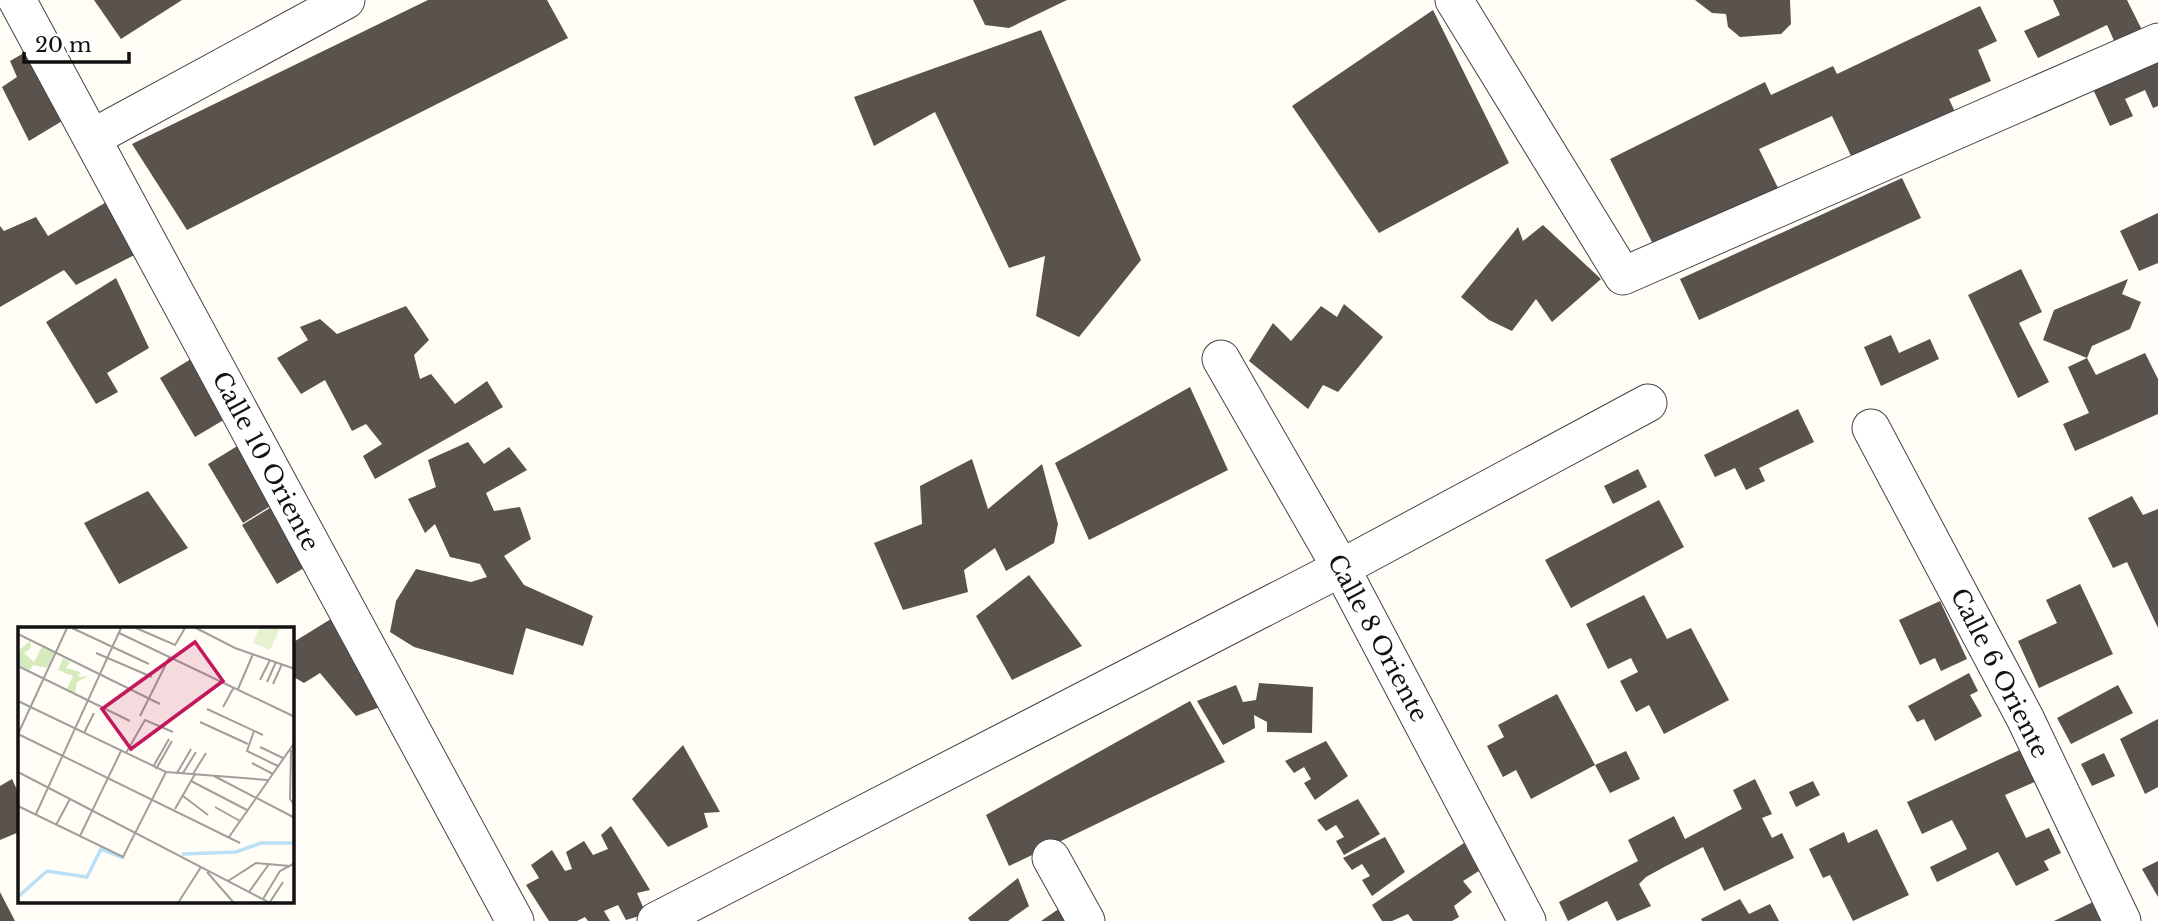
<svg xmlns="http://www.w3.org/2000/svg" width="2158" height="921" font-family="'Libre Baskerville',serif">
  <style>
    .building { fill: #5a524d }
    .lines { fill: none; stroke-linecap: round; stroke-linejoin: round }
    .street-casing { stroke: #444; stroke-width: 39 }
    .street { stroke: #fff; stroke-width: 37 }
    .labels { text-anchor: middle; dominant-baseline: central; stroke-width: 7; stroke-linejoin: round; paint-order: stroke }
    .street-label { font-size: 24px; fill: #111; stroke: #fff }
    .inset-river { fill: none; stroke: #b9e0f7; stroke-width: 3.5 }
    .inset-road { fill: none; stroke: #a09f9a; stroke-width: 2 }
    .view { fill: #c2185b; fill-opacity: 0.15; stroke: #c2185b; stroke-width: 3.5 }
    .inset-edge { fill: none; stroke: #111; stroke-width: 3.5 }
  </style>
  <rect width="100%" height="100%" fill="#fffdf5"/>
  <!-- building -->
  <g class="building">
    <path d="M94,0H182L121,39Z"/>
    <path d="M428,0H547L568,38L187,230L132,144Z"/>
    <path d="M973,0H1067L1009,28L985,25Z"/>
    <path d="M1695,0H1790L1791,24L1781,34L1740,37L1728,27L1726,14L1712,13Z"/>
    <path d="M2053,0H2127L2143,32L2116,45L2107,25L2038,58L2024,31L2060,15Z"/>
    <path d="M1980,6L1997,41L1978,50L1991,81L1949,99L1956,114L1853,160L1832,116L1759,149L1779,190L1656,250L1610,159L1765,82L1771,95L1833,66L1837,74Z"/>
    <path d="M1433,10L1509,163L1379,233L1292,106Z"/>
    <path d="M1041,30L1141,260L1079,337L1036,316L1045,256L1009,268L935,112L874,146L854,97Z"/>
    <path d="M41,43L77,112L29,141L2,87L17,77L10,61Z"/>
    <path d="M2158,57V106L2153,108L2145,90L2125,99L2133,116L2110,126L2092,87Z"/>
    <path d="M1902,178L1921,218L1699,320L1680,279Z"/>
    <path d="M122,193L150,247L76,285L64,270L0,307V226L4,231L36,217L48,236Z"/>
    <path d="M2158,213V263L2139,271L2120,231Z"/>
    <path d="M1543,225L1601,279L1552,322L1536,299L1512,331L1489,320L1461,297L1518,227L1523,241Z"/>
    <path d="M2021,269L2042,312L2019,323L2049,382L2018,398L1968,295Z"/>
    <path d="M116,278L149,348L107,373L118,392L96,404L46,322Z"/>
    <path d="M2128,279L2122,294L2141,302L2130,329L2092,346L2087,358L2043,340L2054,310Z"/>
    <path d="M1344,304L1383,337L1338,392L1323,385L1308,409L1249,361L1273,323L1291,341L1321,306L1337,317Z"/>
    <path d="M406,306L429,340L414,355L420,379L431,374L455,404L487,381L503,407L375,479L363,456L382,444L366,424L352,431L325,380L301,394L277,358L308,340L300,327L320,319L337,334Z"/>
    <path d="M1891,335L1899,353L1930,339L1939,359L1881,386L1864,347Z"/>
    <path d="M204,351L237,412L195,437L160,378Z"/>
    <path d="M2145,353L2158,379V414L2075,451L2063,424L2089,413L2068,367L2087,358L2096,375Z"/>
    <path d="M1190,387L1228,470L1089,540L1055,463Z"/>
    <path d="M1798,409L1814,442L1759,468L1765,481L1746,490L1735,468L1715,477L1704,455Z"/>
    <path d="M252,437L285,497L243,523L208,464Z"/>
    <path d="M468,442L484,464L509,447L527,470L486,493L494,511L520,507L531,539L504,556L524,585L593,616L583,646L526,628L513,675L414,647L390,632L396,601L416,569L471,582L487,577L480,564L450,557L435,524L425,533L408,499L436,487L428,460Z"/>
    <path d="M972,459L988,509L1042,464L1058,524L1054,543L1006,571L995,548L964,570L968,592L903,610L874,543L922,524L920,486Z"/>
    <path d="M1638,469L1647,487L1613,504L1604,486Z"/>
    <path d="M148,491L188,548L119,584L84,523Z"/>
    <path d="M2132,496L2143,515L2158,509V628L2127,562L2113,568L2088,518Z"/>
    <path d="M286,498L319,559L277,584L242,525Z"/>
    <path d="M1659,500L1684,547L1571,608L1545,560Z"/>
    <path d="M1029,575L1082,646L1012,680L976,616Z"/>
    <path d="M2080,584L2113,654L2039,688L2018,641L2057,623L2046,600Z"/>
    <path d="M1644,595L1667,639L1691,628L1729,700L1664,734L1649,705L1636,712L1620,681L1638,672L1631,658L1608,669L1586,624Z"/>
    <path d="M1940,601L1967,659L1941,671L1935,658L1920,665L1899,620Z"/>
    <path d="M339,614L388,704L356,716L320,673L304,683L292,676V643Z"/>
    <path d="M1969,673L1978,691L1970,695L1982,716L1935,741L1924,719L1917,722L1908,706Z"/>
    <path d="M1259,683L1313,687L1312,733L1267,732V722L1254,715L1255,728L1223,745L1197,701L1236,685L1243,702L1256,700Z"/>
    <path d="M2118,685L2133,713L2071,744L2057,718Z"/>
    <path d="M1557,694L1595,765L1531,799L1516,770L1503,777L1487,746L1504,737L1498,725Z"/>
    <path d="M1190,701L1225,762L1009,866L986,815Z"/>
    <path d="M2158,719V787L2145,794L2120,739Z"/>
    <path d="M1326,741L1348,776L1315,800L1304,783L1311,779L1304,767L1294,773L1285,761Z"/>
    <path d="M683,745L720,812L704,813L708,827L668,847L632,799Z"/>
    <path d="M2024,748L2039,780L2005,795L2026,838L2049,828L2061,853L2044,861L2049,870L2016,886L1998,852L1937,882L1930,867L1967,849L1952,820L1922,834L1907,802Z"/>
    <path d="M1626,751L1640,779L1610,793L1595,765Z"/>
    <path d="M2104,753L2115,776L2092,786L2081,764Z"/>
    <path d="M12,779L19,794V832L0,840V786Z"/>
    <path d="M1755,779L1772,814L1762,818L1772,838L1782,833L1794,858L1724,891L1703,847L1666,866L1646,877L1639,884L1651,906L1617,921L1607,901L1568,921L1559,902L1638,861L1628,840L1674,816L1685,839L1742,809L1733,790Z"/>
    <path d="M1813,781L1820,795L1796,807L1789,792Z"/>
    <path d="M1358,799L1380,834L1344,855L1336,841L1344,837L1336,825L1326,831L1317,820Z"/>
    <path d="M611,826L650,890L637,893L646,914L626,920L618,905L604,911L610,921H588L585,917L577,921H549L526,885L539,878L531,865L552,850L565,871L572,869L566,852L584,841L593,855L608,849L601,835Z"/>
    <path d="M1877,829L1909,895L1853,921L1830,875L1823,878L1809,849L1844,832L1848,843Z"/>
    <path d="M1385,837L1405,872L1372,896L1362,880L1370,876L1362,864L1352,870L1343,858Z"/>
    <path d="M1464,843L1479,871L1463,881L1472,892L1454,906L1459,917L1452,921H1413L1408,914L1392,921H1382L1372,905Z"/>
    <path d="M2158,861V897L2142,869Z"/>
    <path d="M1018,878L1029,906L1008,921H970L968,918Z"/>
    <path d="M0,892L15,921H0Z"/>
    <path d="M1740,899L1749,914L1770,904L1779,921H1702L1701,919Z"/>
    <path d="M2093,902L2103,921H2054Z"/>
    <path d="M1060,908L1066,921H1041Z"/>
  </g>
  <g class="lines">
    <!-- street casing -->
    <g class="street-casing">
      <g id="street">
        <path d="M17,0L515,921"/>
        <path d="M1454,0L1623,276L2158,42"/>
        <path d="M92,138L346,0"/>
        <path d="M1221,359L1341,568L1527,921"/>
        <path d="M1871,428L2025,718L2122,921"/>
        <path d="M1051,858L1086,921"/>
        <path d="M656,921L1341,568L1648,403"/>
      </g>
    </g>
    <!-- street -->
    <use href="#street" class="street"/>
  </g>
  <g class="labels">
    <!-- street labels -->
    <g class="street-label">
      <text transform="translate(266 461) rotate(62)">Calle 10 Oriente</text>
      <text transform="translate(1378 638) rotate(62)">Calle 8 Oriente</text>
      <text transform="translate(2000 673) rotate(63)">Calle 6 Oriente</text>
    </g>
  </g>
  <!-- overview -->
  <g transform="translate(18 627)">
    <rect width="276" height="276" fill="#fffdf5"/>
    <path d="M12,14L13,21L6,26L16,35L24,20L36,26L29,41L15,38L12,43L0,38V24ZM45,31L52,35L48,41L62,45L60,50L70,49L59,55L57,66L49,62L55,49L40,43Z" fill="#d5ebbd"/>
    <path d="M241,1H262L252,23L235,16Z" fill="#e6f2cf"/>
    <path class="inset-river" d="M164,227L218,225L243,216H277M1,269L29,244L69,250L83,222L106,231"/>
    <path class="inset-road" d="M54,1L131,37M118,1L157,18L167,1M178,1L217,21L277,42M101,6L277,90M0,7L142,77M78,26L134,50M0,39L112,94M242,53L252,33M249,55L258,35M255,57L264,37M220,62L235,27M0,74L148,145L250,153M205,80L216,60M189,82L245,108M122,89L152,29M182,95L230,117M236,104L229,124L260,139M66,106L76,86M0,107L222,216M0,107L49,1M242,120L265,131M273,123L272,172L277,179M108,126L127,93L155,105M234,136L255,147M135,140L151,112M138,142L154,114M0,145L252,276M159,146L173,122M165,146L178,125M175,147L188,126M196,149L277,191M173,154L229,183M165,169L190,188M0,179L105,230L148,145M197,180L222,194M157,182L177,147M18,187L103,1M38,198L52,172M62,209L103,124M211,210L277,115M189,245L216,276M210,254L238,236L272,239M231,265L251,237M245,272L262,244L277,236M252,275L265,255M160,276L183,240"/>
    <path class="view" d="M177,15L205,54L113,122L84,82Z"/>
    <rect width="276" height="276" class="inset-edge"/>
  </g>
  <!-- scale -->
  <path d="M24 52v10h105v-10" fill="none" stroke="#111111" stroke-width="3.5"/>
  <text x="35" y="52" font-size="21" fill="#111111" stroke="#ffffff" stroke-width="5" paint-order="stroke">20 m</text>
</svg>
